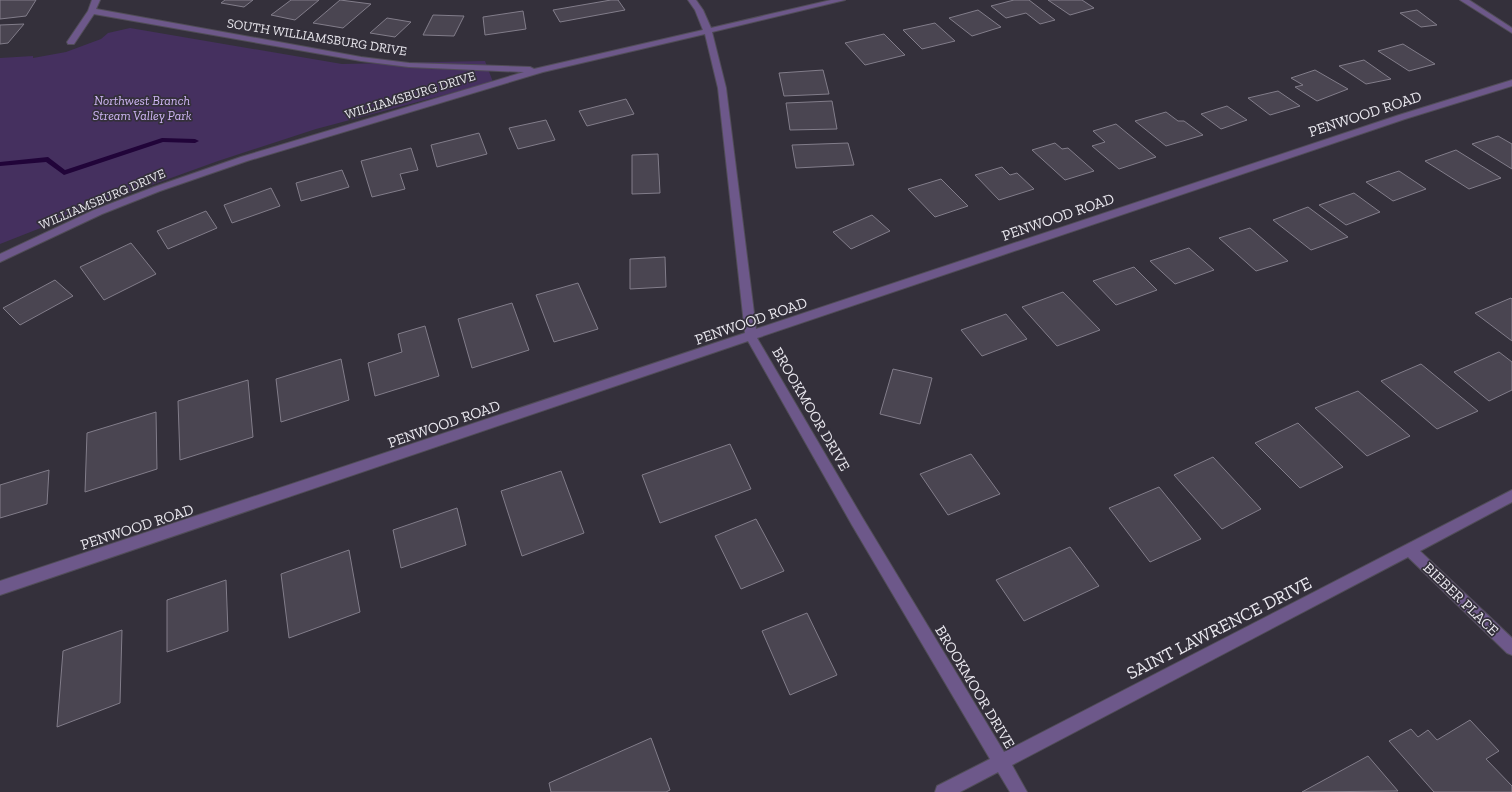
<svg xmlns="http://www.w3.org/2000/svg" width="1512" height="792" font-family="'Zilla Slab',serif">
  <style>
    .green { fill: #45305f }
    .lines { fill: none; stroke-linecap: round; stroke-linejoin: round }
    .stream { fill: #210439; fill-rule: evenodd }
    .building { fill: #4a4551; stroke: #827d8a }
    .minor-casing { stroke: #514d58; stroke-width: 2 }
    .minor { fill: #6d588a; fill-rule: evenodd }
    .labels { text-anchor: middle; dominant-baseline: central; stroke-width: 3.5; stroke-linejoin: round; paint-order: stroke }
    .far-street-label { font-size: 13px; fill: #eae8ef; stroke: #34303b }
    .far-park-label { font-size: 13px; font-style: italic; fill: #d0b7f5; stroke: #34303b }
    .street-label { font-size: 15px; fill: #eae8ef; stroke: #34303b }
    .near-street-label { font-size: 18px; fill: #eae8ef; stroke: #34303b }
  </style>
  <rect width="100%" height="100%" fill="#34303b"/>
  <!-- green -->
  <path class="green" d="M130,28L342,64L485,61L493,82L316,129L218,161L132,192L0,244V58L33,56V58L66,52L101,39L108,33Z"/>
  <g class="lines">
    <!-- stream -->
    <path class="stream" d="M162,138L195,139L199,141L195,143L163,142L64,175L46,162L0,166V162L48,157L65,170Z"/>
  </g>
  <!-- building -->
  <g class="building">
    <path d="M0,0H36L26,16L0,19Z"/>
    <path d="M225,0H253L244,7L221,3Z"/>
    <path d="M291,0H319L295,20L271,15Z"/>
    <path d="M340,0L371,4L343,28L313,23Z"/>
    <path d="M611,0H618L625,10L560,22L553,10Z"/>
    <path d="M1014,0H1029L1055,20L1040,24L1026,13L1006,18L991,6Z"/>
    <path d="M1048,0H1082L1094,8L1070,15Z"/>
    <path d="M978,10L1001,27L972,36L949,18Z"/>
    <path d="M1417,10L1437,25L1421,27L1400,13Z"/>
    <path d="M523,11L526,29L485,35L483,17Z"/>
    <path d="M433,15L464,16L454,36L423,35Z"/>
    <path d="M387,18L411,22L395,37L370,33Z"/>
    <path d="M935,23L955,41L922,49L903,30Z"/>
    <path d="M24,24L8,43L0,44V25Z"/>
    <path d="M884,34L905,55L865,65L845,43Z"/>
    <path d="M1403,44L1435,64L1409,71L1378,51Z"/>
    <path d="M1364,60L1391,79L1366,84L1339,66Z"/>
    <path d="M823,70L829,94L784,96L779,73Z"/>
    <path d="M1315,70L1348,89L1317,101L1295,87L1303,85L1291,78Z"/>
    <path d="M1278,91L1300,106L1270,115L1248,98Z"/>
    <path d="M626,99L634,114L587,126L579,111Z"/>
    <path d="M832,101L837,129L790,130L786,103Z"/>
    <path d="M1227,106L1247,120L1221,129L1201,114Z"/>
    <path d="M1166,112L1178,121H1184L1203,135L1166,146L1135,121Z"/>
    <path d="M546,120L555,140L518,149L509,128Z"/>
    <path d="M1116,124L1156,157L1119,169L1092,146L1105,142L1093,131Z"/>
    <path d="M479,133L487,154L437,167L431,145Z"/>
    <path d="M1498,136L1512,144V169L1472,144Z"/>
    <path d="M848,143L854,165L796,168L792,145Z"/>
    <path d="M1055,143L1062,149L1068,148L1094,171L1065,180L1032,150Z"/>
    <path d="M411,148L418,170L400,174L405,189L372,197L361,161Z"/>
    <path d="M1456,150L1501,178L1469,189L1425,161Z"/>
    <path d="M658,154L660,193L632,194V155Z"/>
    <path d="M1002,167L1010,175L1017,173L1034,189L999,200L975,175Z"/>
    <path d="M342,170L349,187L301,201L296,183Z"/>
    <path d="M1399,171L1426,189L1393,201L1366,182Z"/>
    <path d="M941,179L968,206L935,217L908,189Z"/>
    <path d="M271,188L280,206L232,223L224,205Z"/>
    <path d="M1354,193L1380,212L1346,225L1319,205Z"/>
    <path d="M1308,207L1348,237L1311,250L1273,220Z"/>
    <path d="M206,211L217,228L168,249L157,231Z"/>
    <path d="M872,215L890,231L851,249L833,232Z"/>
    <path d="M1250,228L1288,261L1256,271L1219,238Z"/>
    <path d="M131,243L156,274L104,300L80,267Z"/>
    <path d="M1189,248L1214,270L1175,284L1150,261Z"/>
    <path d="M665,257L666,287L630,289V259Z"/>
    <path d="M1134,267L1157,290L1116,305L1093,281Z"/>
    <path d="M55,280L73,296L20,325L3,308Z"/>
    <path d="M578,283L598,329L554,342L536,295Z"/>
    <path d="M1063,292L1100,330L1057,346L1022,307Z"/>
    <path d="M1511,298L1512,299V341L1475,313Z"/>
    <path d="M512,303L529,350L472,368L458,319Z"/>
    <path d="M1006,314L1027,339L982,356L961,330Z"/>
    <path d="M425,326L439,376L375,396L368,363L402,352L398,334Z"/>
    <path d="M1499,352L1512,362V390L1489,401L1454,372Z"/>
    <path d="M341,359L349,400L281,422L276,379Z"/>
    <path d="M1421,364L1478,411L1437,429L1381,381Z"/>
    <path d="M893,369L932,378L920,424L880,414Z"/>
    <path d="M248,380L253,437L180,460L178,401Z"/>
    <path d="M1358,391L1410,436L1367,456L1315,408Z"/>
    <path d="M156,412L157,469L85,492L87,433Z"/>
    <path d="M1298,423L1343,467L1300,488L1255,443Z"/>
    <path d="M730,444L751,489L660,523L642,475Z"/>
    <path d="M971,454L1000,494L948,515L920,474Z"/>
    <path d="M1213,457L1261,509L1222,529L1174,475Z"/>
    <path d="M49,470L47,504L0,518V485Z"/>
    <path d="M561,471L584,533L522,556L501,491Z"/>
    <path d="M1159,487L1201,539L1150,562L1109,508Z"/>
    <path d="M457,508L466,545L401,568L393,530Z"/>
    <path d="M756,519L784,571L741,589L715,536Z"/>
    <path d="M1070,547L1099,586L1024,621L996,580Z"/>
    <path d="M349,550L360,612L289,638L281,574Z"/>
    <path d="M226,580L228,631L167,652V600Z"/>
    <path d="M807,613L837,675L790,695L762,631Z"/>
    <path d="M122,630L120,703L57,727L63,651Z"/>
    <path d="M1470,720L1499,751L1486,759L1512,786V792H1434L1389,741L1411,729L1418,737L1428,730L1437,740Z"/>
    <path d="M651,738L670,790L666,792H551L549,783Z"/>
    <path d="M1368,756L1398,791L1302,792Z"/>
  </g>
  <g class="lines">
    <!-- minor casing -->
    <g class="minor-casing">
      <g id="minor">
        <path d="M92,0H100L96,9L361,57L409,63L530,67L534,69L703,30L695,10L688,0H696L703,10L711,28L831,0H845L712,32L726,88L756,329L1399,115L1512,80V86L1405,119L757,338L862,517L1004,752L1512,490V502L1420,551L1512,638V655L1507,653L1408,557L1012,765L1027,792H1010L998,772L960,792H935L937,786L990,759L852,525L748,341L0,595V581L745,333L718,88L705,34L543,72L247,161L160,191L102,214L0,262V254L94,210L154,187L241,157L524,72L409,67L361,61L94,14L74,44H68L67,42L88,11Z"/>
        <path d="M1460,0H1469L1512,28V33Z"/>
      </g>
    </g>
    <!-- minor -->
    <use href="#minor" class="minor"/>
  </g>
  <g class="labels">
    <!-- far-street labels -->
    <g class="far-street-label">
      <text transform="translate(317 37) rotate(9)">SOUTH WILLIAMSBURG DRIVE</text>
      <text transform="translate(410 95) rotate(-17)">WILLIAMSBURG DRIVE</text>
      <text transform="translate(102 199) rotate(-23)">WILLIAMSBURG DRIVE</text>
    </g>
    <!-- far-park labels -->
    <g class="far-park-label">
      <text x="142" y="100">Northwest Branch<tspan x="142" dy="15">Stream Valley Park</tspan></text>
    </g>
    <!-- street labels -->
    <g class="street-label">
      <text transform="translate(1365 114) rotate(-18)">PENWOOD ROAD</text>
      <text transform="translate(1058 217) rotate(-19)">PENWOOD ROAD</text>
      <text transform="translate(751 321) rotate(-19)">PENWOOD ROAD</text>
      <text transform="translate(811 409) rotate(60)">BROOKMOOR DRIVE</text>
      <text transform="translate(444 424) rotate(-19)">PENWOOD ROAD</text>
      <text transform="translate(137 527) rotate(-18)">PENWOOD ROAD</text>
      <text transform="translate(1461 599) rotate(44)">BIEBER PLACE</text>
      <text transform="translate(975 687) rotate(59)">BROOKMOOR DRIVE</text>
    </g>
    <!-- near-street labels -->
    <g class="near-street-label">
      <text transform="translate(1219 628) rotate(-27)">SAINT LAWRENCE DRIVE</text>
    </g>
  </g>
</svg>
